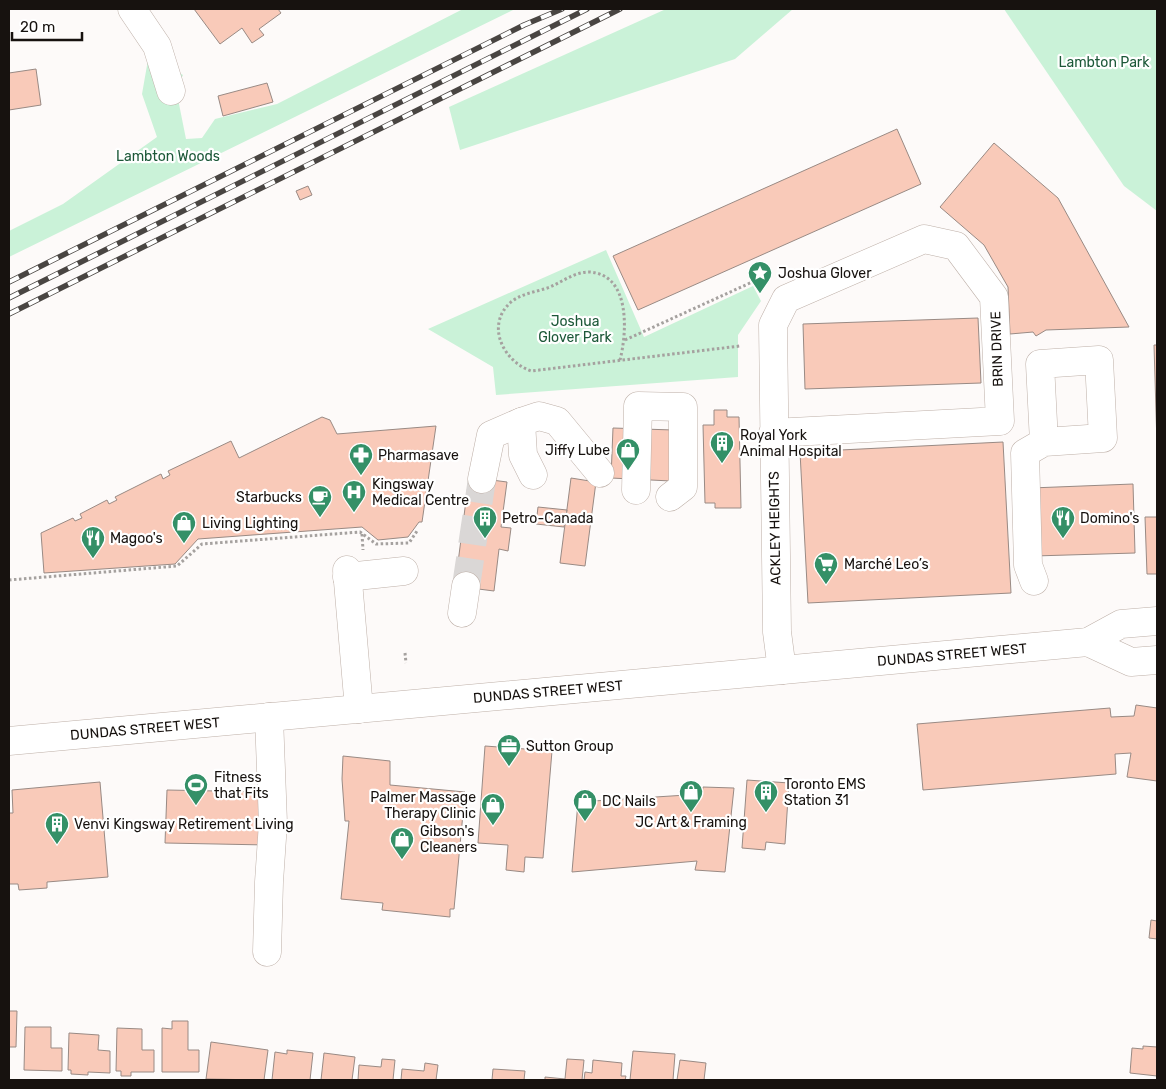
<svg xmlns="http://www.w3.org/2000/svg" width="1166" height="1089" font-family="Rubik,sans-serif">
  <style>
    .green { fill: #caf2d8 }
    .building { fill: #f9cab9; stroke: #998a84 }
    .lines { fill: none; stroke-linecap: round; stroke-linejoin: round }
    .minor-tunnel { stroke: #dad7d6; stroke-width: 28; stroke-dasharray: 28 14; stroke-linecap: butt }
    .minor-casing { stroke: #beb0a8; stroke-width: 29 }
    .major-casing { stroke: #beb0a8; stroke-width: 29 }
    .path { stroke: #a5a19f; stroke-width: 3; stroke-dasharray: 2.5 2.5; stroke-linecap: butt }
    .minor { stroke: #fff; stroke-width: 28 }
    .major { stroke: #fff; stroke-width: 28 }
    .rail-casing { stroke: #494542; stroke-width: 5.5 }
    .rail { stroke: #fff; stroke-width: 4; stroke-dasharray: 11; stroke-linecap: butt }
    .labels { text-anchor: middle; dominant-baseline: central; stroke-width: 4.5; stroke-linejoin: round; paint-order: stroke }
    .park-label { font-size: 14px; fill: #1c5838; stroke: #fff }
    .poi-label { font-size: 14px; fill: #17120f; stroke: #fff; text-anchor: start }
    .street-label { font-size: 14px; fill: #17120f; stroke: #fff }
  </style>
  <rect width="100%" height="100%" fill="#fdfaf9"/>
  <!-- green -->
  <g class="green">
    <path d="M463,9H515L9,257V231L63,204L157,137L142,94L149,54L183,75L176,89L186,139L202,138L215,119L277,104Z"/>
    <path d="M666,9H793L735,59L460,150L449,107Z"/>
    <path d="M1004,9H1157V211L1124,186Z"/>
    <path d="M606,250L644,337L753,286L761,301L738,335V377L496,395L493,367L428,329Z"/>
  </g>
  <!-- building -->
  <g class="building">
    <path d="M194,9H278L281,13L259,29L264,35L252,43L242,28L220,44Z"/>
    <path d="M36,69L41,105L9,110V73Z"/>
    <path d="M267,83L273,102L223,116L218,96Z"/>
    <path d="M897,129L921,184L638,310L613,256Z"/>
    <path d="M994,143L1058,198L1129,327L1046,330L1036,336L1033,332L1010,334L1008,287L984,245L940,207Z"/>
    <path d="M308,186L312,195L300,200L296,191Z"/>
    <path d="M978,318L981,383L805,389L803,324Z"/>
    <path d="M1154,345H1157V445Z"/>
    <path d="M714,410H727V417H739L741,508H715V503H705L703,425H714Z"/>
    <path d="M322,417L330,420L337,434L436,426L422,522H419L408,537L378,540L362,527L198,539L175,564L44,573L41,533L73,518L75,521L82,518L80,514L107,500L109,504L117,500L115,497L161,474L163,479L170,475L168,471L231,441L239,458Z"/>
    <path d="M613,428L673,430L671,481L611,478Z"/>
    <path d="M1003,442L1011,593L808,603L800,452Z"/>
    <path d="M469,477L507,482L501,527L511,528L508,551L499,549L494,591L455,586Z"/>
    <path d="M571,478L596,482L585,566L560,563Z"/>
    <path d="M1133,484L1135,553L1034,556L1031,488Z"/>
    <path d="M538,507L567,510L564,527L536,524Z"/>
    <path d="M1145,517H1157V574H1147Z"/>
    <path d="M1136,705L1157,708V781L1127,777L1131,753L1115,754L1116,774L923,790L917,724L1110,708L1111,717L1134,716Z"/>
    <path d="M485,746L552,751L543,858L525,857L524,872L506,870L508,845L478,843Z"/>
    <path d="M343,756L390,761V785L465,792L454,909H450V917L382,910L383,903L341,899L349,821H345L342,779Z"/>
    <path d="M747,780L789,783L785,844L766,842L765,850L742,848Z"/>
    <path d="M100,782L108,877L47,882V888L19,890L18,884H9V813H13L12,790Z"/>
    <path d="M703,787L734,788L725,872L695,870L697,861L572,872L578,802L702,794Z"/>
    <path d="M167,790L268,792L267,845L165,843Z"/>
    <path d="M1151,920L1157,921V939L1149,938Z"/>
    <path d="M9,1011H17L16,1047H9Z"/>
    <path d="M172,1021H188V1050H199V1072H162V1028L172,1029Z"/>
    <path d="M25,1027H51V1048H62V1071L24,1070Z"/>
    <path d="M117,1028L142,1029V1050H154V1072H131V1076H121V1071H116Z"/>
    <path d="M69,1033L99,1035L98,1050L110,1051V1073L88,1072V1075L71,1074V1070H68Z"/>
    <path d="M211,1042L268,1050L264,1080L206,1079Z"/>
    <path d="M1143,1046L1157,1047V1076L1130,1073L1132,1048L1143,1049Z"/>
    <path d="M287,1050L313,1053L310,1080H272L275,1052L287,1054Z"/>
    <path d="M633,1051L675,1054L673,1080H630Z"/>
    <path d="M324,1053L355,1057L352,1080H321Z"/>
    <path d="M382,1059L395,1060L393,1080H358L359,1065L381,1067Z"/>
    <path d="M567,1059L584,1060L582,1080H545V1077L565,1079Z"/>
    <path d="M593,1060L622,1063L621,1076H626L625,1080H584L585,1072L592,1073Z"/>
    <path d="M680,1060L706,1063L704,1080H677Z"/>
    <path d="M425,1063L438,1065L436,1080H401L402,1069L424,1071Z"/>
    <path d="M493,1069L525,1071L524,1080H492Z"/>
  </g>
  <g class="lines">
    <!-- minor-tunnel -->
    <path class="minor-tunnel" d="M466,586L482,479"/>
    <!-- minor casing -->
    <g class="minor-casing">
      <g id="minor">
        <path d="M132,9L157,46L171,91"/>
        <path d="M773,433L1000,421L994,297L956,246L924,239L786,299L773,325L777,632L782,670"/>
        <path d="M533,475L523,455L521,422L539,416L557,421L600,473"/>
        <path d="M482,479L491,435L521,422"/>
        <path d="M636,490L638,406L683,407V487L670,497"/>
        <path d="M347,570L359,709"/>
        <path d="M347,577L404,571"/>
        <path d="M1034,581L1028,565L1025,453L1044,442L1103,438L1099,360L1040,364L1044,442"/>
        <path d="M462,613L466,586"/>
        <path d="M267,952L269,882L273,823L269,717"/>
      </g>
    </g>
    <!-- major casing -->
    <g class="major-casing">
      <g id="major">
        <path d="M1088,642L1131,662L1157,660"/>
        <path d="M9,741L1088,642L1121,624L1157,621"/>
      </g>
    </g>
    <!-- path -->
    <g class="path">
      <path d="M625,340L761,278"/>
      <path d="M620,360C627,333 631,274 589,272C574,272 562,282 550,287C537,292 522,293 511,302C485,325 503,361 531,371L740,346"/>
      <path d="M362,534L363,550"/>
      <path d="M9,580L177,566L202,544L360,532L376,544L409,543L417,531"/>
      <path d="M405,653L406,663"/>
    </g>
    <!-- minor -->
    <use href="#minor" class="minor"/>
    <!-- major -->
    <use href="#major" class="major"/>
    <!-- rail casing -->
    <g class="rail-casing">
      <g id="rail">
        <path d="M9,282L524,25L562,9"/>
        <path d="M9,298L587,9"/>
        <path d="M9,314L620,9"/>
      </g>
    </g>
    <!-- rail -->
    <use href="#rail" class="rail"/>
  </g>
  <!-- icons -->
  <defs>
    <g id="sight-pin" transform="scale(1.25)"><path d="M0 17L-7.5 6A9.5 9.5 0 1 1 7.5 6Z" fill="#349067" stroke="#fff"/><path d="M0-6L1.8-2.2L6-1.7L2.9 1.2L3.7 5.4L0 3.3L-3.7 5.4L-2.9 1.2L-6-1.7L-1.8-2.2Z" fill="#fff"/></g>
    <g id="building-pin" transform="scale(1.25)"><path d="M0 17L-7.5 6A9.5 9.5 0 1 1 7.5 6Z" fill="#349067" stroke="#fff"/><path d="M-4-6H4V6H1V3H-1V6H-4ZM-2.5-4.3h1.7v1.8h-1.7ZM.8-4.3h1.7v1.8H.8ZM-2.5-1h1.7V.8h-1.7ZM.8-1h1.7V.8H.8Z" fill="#fff"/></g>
    <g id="shop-pin" transform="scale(1.25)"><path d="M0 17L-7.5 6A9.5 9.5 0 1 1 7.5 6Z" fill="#349067" stroke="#fff"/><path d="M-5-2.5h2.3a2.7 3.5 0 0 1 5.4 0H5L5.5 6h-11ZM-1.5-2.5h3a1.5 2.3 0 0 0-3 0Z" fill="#fff"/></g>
    <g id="pharmacy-pin" transform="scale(1.25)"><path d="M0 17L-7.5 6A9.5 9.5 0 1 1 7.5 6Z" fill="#349067" stroke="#fff"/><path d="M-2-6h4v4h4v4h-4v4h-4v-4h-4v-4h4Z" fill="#fff"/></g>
    <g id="hospital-pin" transform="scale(1.25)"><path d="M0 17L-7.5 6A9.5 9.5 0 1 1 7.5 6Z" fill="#349067" stroke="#fff"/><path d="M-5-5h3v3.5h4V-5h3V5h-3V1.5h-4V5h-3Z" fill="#fff"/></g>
    <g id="cafe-pin" transform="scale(1.25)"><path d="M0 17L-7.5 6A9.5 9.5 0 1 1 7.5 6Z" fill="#349067" stroke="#fff"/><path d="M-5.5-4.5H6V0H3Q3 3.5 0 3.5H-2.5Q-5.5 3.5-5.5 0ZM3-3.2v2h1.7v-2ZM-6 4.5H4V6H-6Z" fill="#fff"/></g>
    <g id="restaurant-pin" transform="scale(1.25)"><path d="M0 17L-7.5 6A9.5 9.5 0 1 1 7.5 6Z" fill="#349067" stroke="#fff"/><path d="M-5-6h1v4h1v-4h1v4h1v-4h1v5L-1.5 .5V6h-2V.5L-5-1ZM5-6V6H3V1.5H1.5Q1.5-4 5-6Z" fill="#fff"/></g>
    <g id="supermarket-pin" transform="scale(1.25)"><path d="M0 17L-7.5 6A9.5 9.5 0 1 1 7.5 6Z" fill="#349067" stroke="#fff"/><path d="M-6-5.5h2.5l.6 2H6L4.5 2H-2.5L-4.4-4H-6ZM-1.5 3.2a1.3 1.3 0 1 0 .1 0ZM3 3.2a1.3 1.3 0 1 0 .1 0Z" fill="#fff"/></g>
    <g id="office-pin" transform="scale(1.25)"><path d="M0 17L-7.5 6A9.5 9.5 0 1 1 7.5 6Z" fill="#349067" stroke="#fff"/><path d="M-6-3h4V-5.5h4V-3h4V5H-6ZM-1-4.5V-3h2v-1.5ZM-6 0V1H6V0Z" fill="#fff"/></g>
    <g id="stadium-pin" transform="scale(1.25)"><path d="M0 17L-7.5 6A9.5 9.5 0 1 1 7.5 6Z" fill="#349067" stroke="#fff"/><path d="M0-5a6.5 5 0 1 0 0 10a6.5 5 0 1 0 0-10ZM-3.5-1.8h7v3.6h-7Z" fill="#fff"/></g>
  </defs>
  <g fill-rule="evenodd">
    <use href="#sight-pin" x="760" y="273"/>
    <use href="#building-pin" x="722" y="443"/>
    <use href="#shop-pin" x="628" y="450"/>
    <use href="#pharmacy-pin" x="361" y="455"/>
    <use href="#hospital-pin" x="354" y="492"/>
    <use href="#cafe-pin" x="320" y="497"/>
    <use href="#building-pin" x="485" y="518"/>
    <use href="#restaurant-pin" x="1063" y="518"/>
    <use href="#shop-pin" x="184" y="523"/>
    <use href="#restaurant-pin" x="93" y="538"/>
    <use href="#supermarket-pin" x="826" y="564"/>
    <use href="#office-pin" x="509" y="746"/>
    <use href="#stadium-pin" x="196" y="785"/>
    <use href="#shop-pin" x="691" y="792"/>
    <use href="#building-pin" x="766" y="792"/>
    <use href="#shop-pin" x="585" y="801"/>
    <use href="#shop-pin" x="493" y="805"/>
    <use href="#building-pin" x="57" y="824"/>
    <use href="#shop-pin" x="402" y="839"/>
  </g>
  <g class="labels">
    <!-- park labels -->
    <g class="park-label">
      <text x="1104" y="62">Lambton Park</text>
      <text x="168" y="156">Lambton Woods</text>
      <text x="575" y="321">Joshua<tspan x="575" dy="16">Glover Park</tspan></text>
    </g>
    <!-- poi labels -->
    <g class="poi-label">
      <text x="778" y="273">Joshua Glover</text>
      <text x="740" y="435">Royal York<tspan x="740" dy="16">Animal Hospital</tspan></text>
      <text x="610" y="450" text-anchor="end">Jiffy Lube</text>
      <text x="378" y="455">Pharmasave</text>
      <text x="372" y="484">Kingsway<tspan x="372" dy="16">Medical Centre</tspan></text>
      <text x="302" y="497" text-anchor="end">Starbucks</text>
      <text x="502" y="518">Petro-Canada</text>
      <text x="1080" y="518">Domino's</text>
      <text x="202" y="523">Living Lighting</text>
      <text x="110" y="538">Magoo's</text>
      <text x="844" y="564">Marché Leo’s</text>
      <text x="526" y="746">Sutton Group</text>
      <text x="214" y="777">Fitness<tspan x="214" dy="16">that Fits</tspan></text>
      <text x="784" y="784">Toronto EMS<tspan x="784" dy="16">Station 31</tspan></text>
      <text x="476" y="797" text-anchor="end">Palmer Massage<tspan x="476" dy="16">Therapy Clinic</tspan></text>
      <text x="602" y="801">DC Nails</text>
      <text x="691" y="822" text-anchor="middle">JC Art &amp; Framing</text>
      <text x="74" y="824">Venvi Kingsway Retirement Living</text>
      <text x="420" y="831">Gibson's<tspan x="420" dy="16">Cleaners</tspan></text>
    </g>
    <!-- street labels -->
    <g class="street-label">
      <text transform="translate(997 349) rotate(-92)">BRIN DRIVE</text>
      <text transform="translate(775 528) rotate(-91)">ACKLEY HEIGHTS</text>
      <text transform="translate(952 655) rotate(-5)">DUNDAS STREET WEST</text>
      <text transform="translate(548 692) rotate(-5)">DUNDAS STREET WEST</text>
      <text transform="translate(145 729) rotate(-5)">DUNDAS STREET WEST</text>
    </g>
  </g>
  <!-- border -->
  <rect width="1166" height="1089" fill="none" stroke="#17120f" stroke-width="20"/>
  <!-- scale -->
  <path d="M12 32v8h70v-8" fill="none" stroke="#17120f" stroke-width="2.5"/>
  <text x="20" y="32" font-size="15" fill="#17120f" stroke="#ffffff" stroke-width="4" paint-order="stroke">20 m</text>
</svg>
